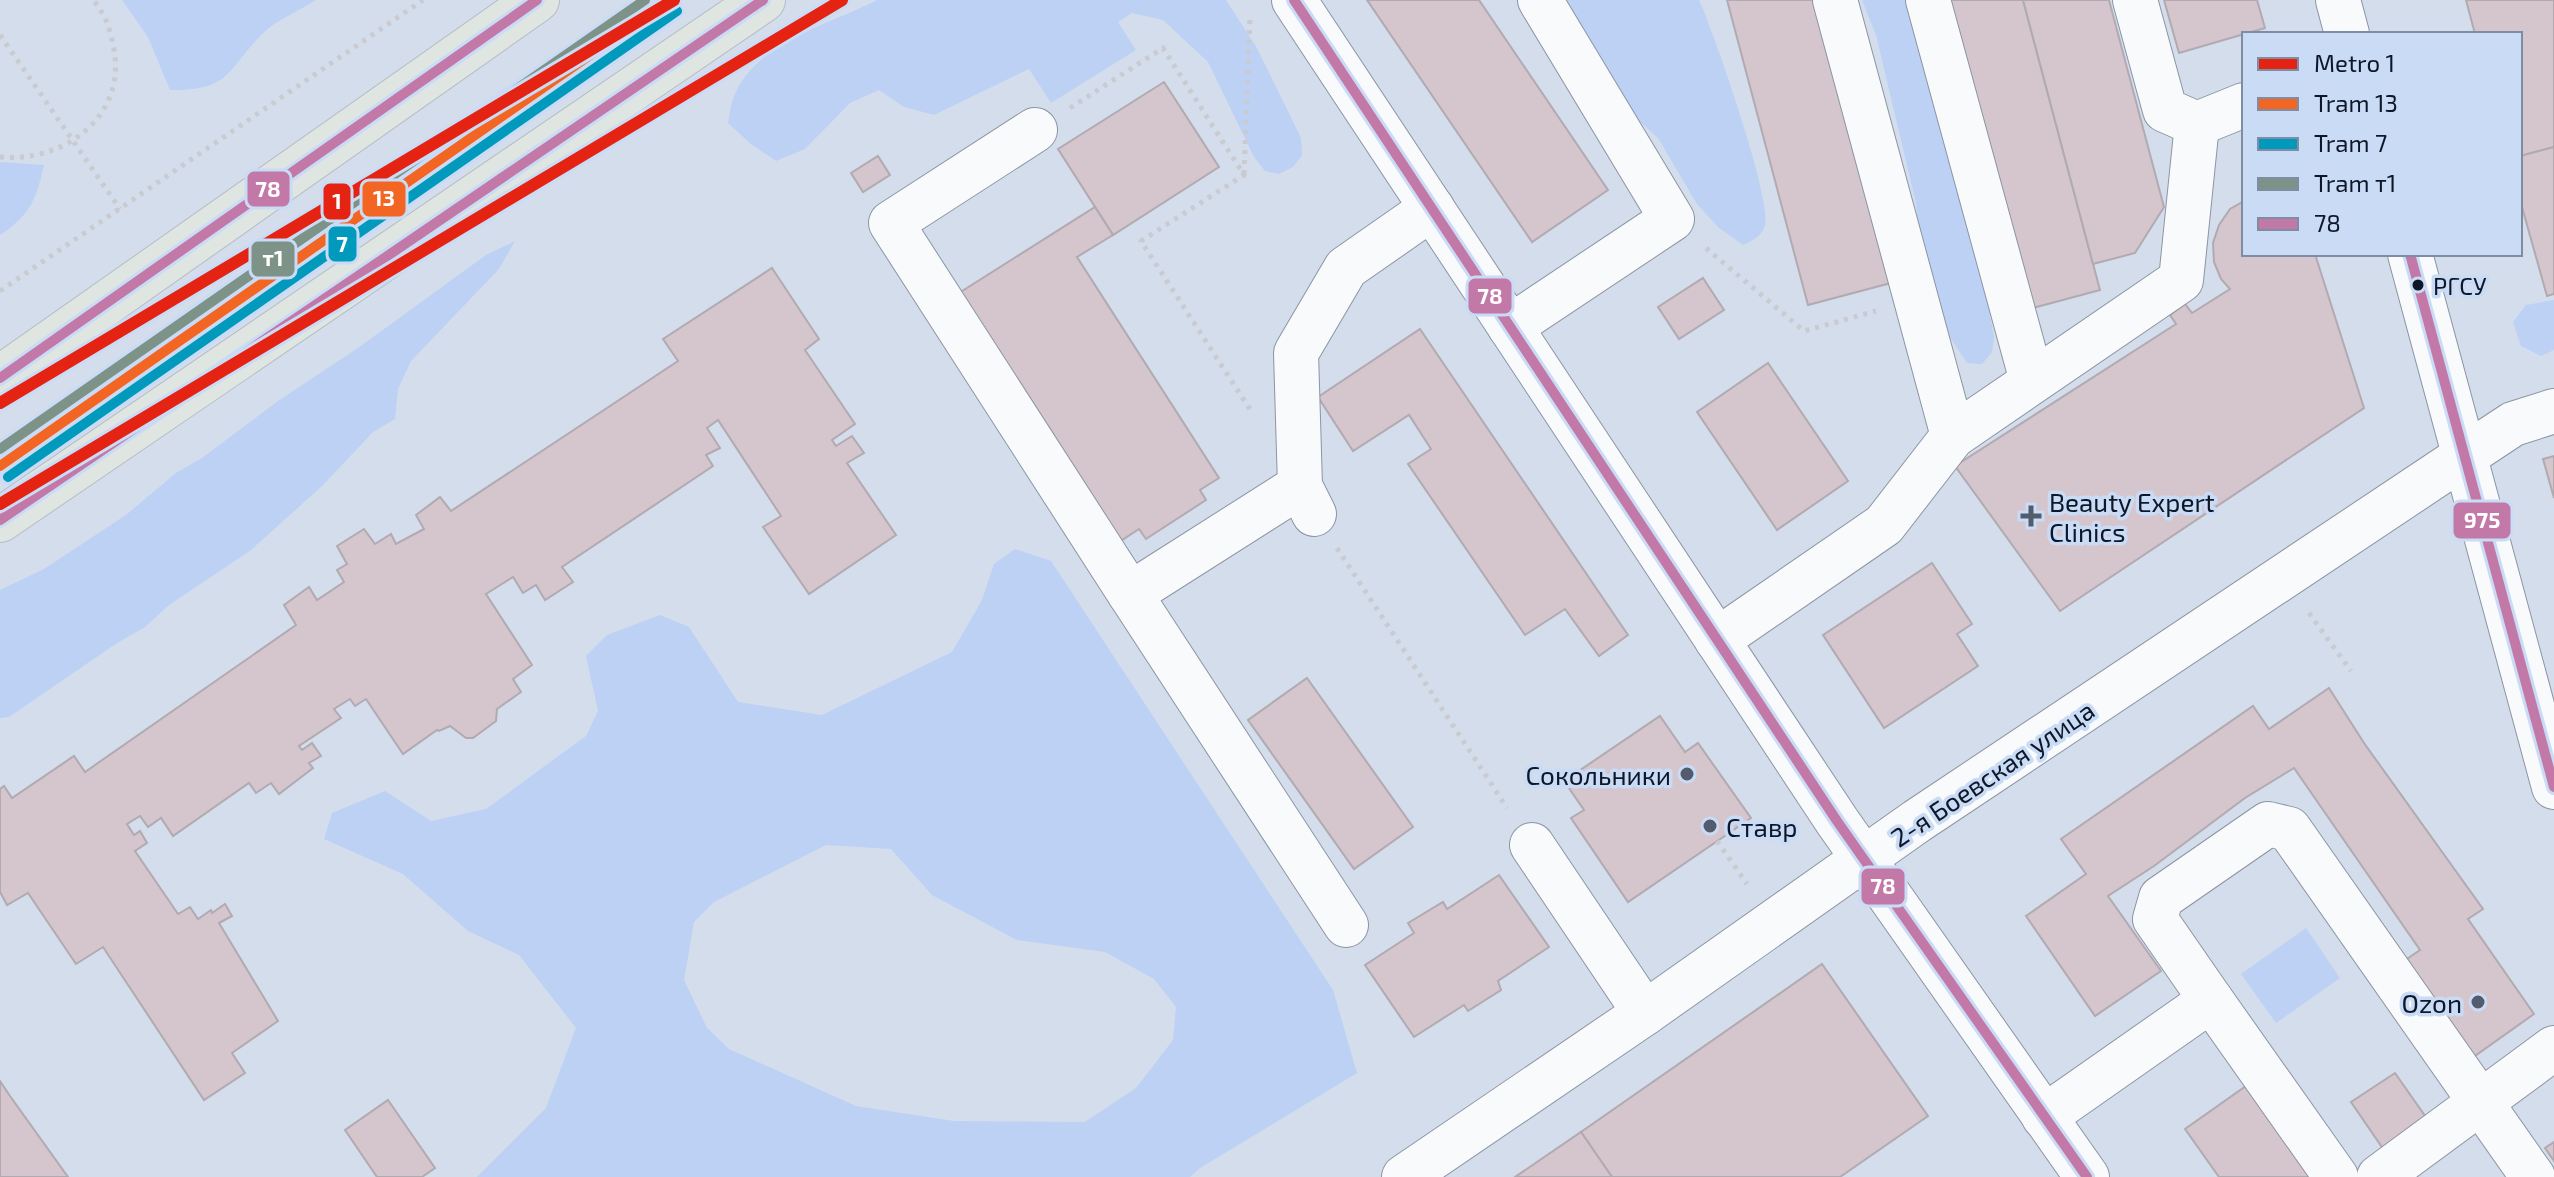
<svg xmlns="http://www.w3.org/2000/svg" width="2554" height="1177" font-family="'Exo 2',sans-serif">
  <style>
    .green { fill: #bcd1f4; fill-rule: evenodd }
    .building { fill: #d5c5cc; stroke: #b1aab1; stroke-width: 2 }
    .lines { fill: none; stroke-linecap: round; stroke-linejoin: round }
    .minor-casing { stroke: #8c95a3; stroke-width: 46 }
    .major-casing { stroke: #b6bcc4; stroke-width: 46 }
    .path { stroke: #c9cbd0; stroke-width: 5; stroke-dasharray: 4 6; stroke-linecap: butt }
    .minor { stroke: #f9fafc; stroke-width: 44 }
    .major { stroke: #dfe6e2; stroke-width: 44 }
    .bus-1-casing { stroke: #cadbf6; stroke-width: 16 }
    .bus-2-casing { stroke: #cadbf6; stroke-width: 16 }
    .bus-1 { stroke: #c279a7; stroke-width: 10 }
    .bus-2 { stroke: #c279a7; stroke-width: 10 }
    .tram-1-casing { stroke: #cadbf6; stroke-width: 16 }
    .tram-2-casing { stroke: #cadbf6; stroke-width: 16 }
    .tram-3-casing { stroke: #cadbf6; stroke-width: 16 }
    .tram-1 { stroke: #f26522; stroke-width: 10 }
    .tram-2 { stroke: #019abd; stroke-width: 10 }
    .tram-3 { stroke: #7e9388; stroke-width: 10 }
    .metro-1-casing { stroke: #cadbf6; stroke-width: 18 }
    .metro-1 { stroke: #e42313; stroke-width: 12 }
    .bus-dot { fill: #0d1727; stroke: #cadbf6; stroke-width: 3 }
    .poi-dot { fill: #535c6c; stroke: #cadbf6; stroke-width: 3 }
    .labels { text-anchor: middle; dominant-baseline: central; stroke-width: 7; stroke-linejoin: round; paint-order: stroke }
    .bus-label { font-size: 24px; fill: #0d1727; stroke: #cadbf6; text-anchor: start }
    .poi-label { font-size: 26px; fill: #0d1727; stroke: #cadbf6; text-anchor: start }
    .street-label { font-size: 26px; fill: #0d1727; stroke: #cadbf6 }
    .line-badge { stroke: #cadbf6; stroke-width: 3 }
    .badge-label { font-size: 22px; text-anchor: middle; font-weight: bold; fill: #fff }
  </style>
  <rect width="100%" height="100%" fill="#d4ddec"/>
  <!-- green -->
  <g class="green">
    <path d="M122,0H316C299,11 276,20 262,34C225,72 231,90 170,90L148,37Z"/>
    <path d="M877,0H1226L1257,48L1301,138L1302,155L1293,167L1279,174L1265,171L1254,157L1208,62L1163,20L1132,13L1118,22L1136,50L1051,103L1029,69L934,115L904,107L879,90L850,103L805,149L776,161L751,144L728,123C730,113 731,101 736,92C758,42 833,23 877,0Z"/>
    <path d="M1542,0H1699C1713,30 1773,202 1765,226C1761,237 1753,240 1743,245L1718,227L1697,204L1658,138L1623,106Z"/>
    <path d="M1862,0H1909L1929,88L1974,228L1994,337L1992,352L1982,364L1967,363L1950,337L1920,249L1916,203L1876,35Z"/>
    <path d="M0,162L44,165C36,200 30,215 0,235Z"/>
    <path d="M515,241L499,269L411,361L398,389L395,419L373,432L322,486L251,550L169,605L145,627L117,643L9,717L0,718V590L44,569L126,515L176,473L202,458L278,401L358,348L486,255Z"/>
    <path d="M2554,300V350L2541,356L2521,346L2513,322L2526,305Z"/>
    <path d="M1015,549L1051,561L1333,990L1357,1073L1200,1168L1190,1177H477L546,1108L576,1028L519,955L468,931L403,874L324,839L332,813L385,791L431,821L486,809L586,736L598,711L586,656L607,635L660,615L689,627L738,702L822,715L952,652L981,602L994,564ZM826,845L891,849L932,895L1017,940L1105,952L1154,979L1176,1007L1173,1040L1136,1088L1085,1122L954,1121L856,1106L729,1049L707,1028L684,980L694,922L714,902Z"/>
    <path d="M2306,928L2340,978L2276,1023L2241,974Z"/>
  </g>
  <!-- building -->
  <g class="building">
    <path d="M1367,0H1479L1608,190L1532,242Z"/>
    <path d="M1727,0H1816L1891,283L1808,305Z"/>
    <path d="M1950,0H2023L2100,290L2033,308Z"/>
    <path d="M2023,0H2109L2164,207L2135,253L2093,264Z"/>
    <path d="M2164,0H2257L2265,28L2179,53Z"/>
    <path d="M2466,0H2554V147L2520,156V34H2475Z"/>
    <path d="M1164,82L1219,167L1113,235L1058,149Z"/>
    <path d="M2554,147V294L2547,296L2520,200V156Z"/>
    <path d="M878,156L890,175L863,192L851,173Z"/>
    <path d="M2244,201V254H2315L2364,408L2060,611L1955,466L2176,324L2170,315L2185,304L2192,313L2230,289L2221,279L2214,262L2213,243L2219,225L2230,209Z"/>
    <path d="M1095,207L1113,235L1077,257L1219,478L1200,490L1206,500L1146,539L1139,529L1119,542L959,293Z"/>
    <path d="M772,268L819,339L805,350L855,424L832,440L836,446L852,436L864,453L847,463L896,535L809,594L763,527L781,516L718,420L707,428L720,448L706,455L713,466L562,567L573,582L545,600L536,585L523,593L513,577L486,594L532,665L513,679L521,692L497,709L496,721L473,738H466L450,726L439,731L437,730L403,754L366,699L355,706L350,699L334,709L341,718L299,746L302,750L312,743L321,756L309,763L313,768L279,794L271,783L256,793L249,783L173,836L161,818L148,827L140,816L127,824L134,835L140,831L147,843L135,851L178,914L190,907L198,919L211,910L212,913L225,904L232,916L219,923L278,1021L232,1053L245,1073L204,1100L103,947L76,964L28,893L7,905L0,892V789L4,786L12,798L74,756L85,772L296,625L284,605L309,587L317,600L344,582L337,570L347,564L337,546L364,529L375,544L391,534L396,544L424,529L416,515L440,497L451,511L678,361L663,339Z"/>
    <path d="M1703,278L1724,310L1679,339L1658,307Z"/>
    <path d="M1420,329L1628,635L1599,656L1565,609L1525,635L1408,464L1431,449L1409,415L1353,451L1318,397Z"/>
    <path d="M1768,363L1848,481L1777,530L1697,412Z"/>
    <path d="M2554,456V498L2543,459Z"/>
    <path d="M1932,563L1972,624L1957,634L1978,666L1884,728L1823,635Z"/>
    <path d="M1307,678L1413,827L1354,869L1248,720Z"/>
    <path d="M2329,688L2364,743L2483,909L2468,919L2534,1014L2472,1058L2404,961L2420,950L2294,768L2245,798L2154,866L2108,896L2161,971L2095,1016L2026,916L2086,874L2061,839L2253,706L2269,729Z"/>
    <path d="M1660,716L1685,752L1698,743L1751,818L1628,902L1571,818L1584,810L1564,781Z"/>
    <path d="M1499,875L1549,947L1498,981L1501,990L1468,1011L1464,1005L1414,1037L1365,965L1414,933L1408,923L1443,902L1447,909Z"/>
    <path d="M1822,964L1928,1116L1840,1177H1612L1581,1132Z"/>
    <path d="M2395,1073L2430,1123L2386,1153L2351,1102Z"/>
    <path d="M0,1081L10,1096L68,1177H0Z"/>
    <path d="M2246,1086L2310,1177H2219L2185,1129Z"/>
    <path d="M388,1100L435,1168L422,1177H377L345,1130Z"/>
    <path d="M1581,1132L1612,1177H1515Z"/>
    <path d="M2554,1142V1161L2545,1148Z"/>
  </g>
  <g class="lines">
    <!-- minor casing -->
    <g class="minor-casing">
      <g id="minor">
        <path d="M1294,0L1837,821L2087,1177"/>
        <path d="M1835,0L1953,436"/>
        <path d="M1928,0L2032,381"/>
        <path d="M2135,0L2165,110L2197,124L2244,105"/>
        <path d="M2338,0L2347,34"/>
        <path d="M1035,130L891,223L1130,594L1300,486"/>
        <path d="M2410,254L2554,787"/>
        <path d="M1510,327L1672,219L1540,0"/>
        <path d="M1314,514L1300,486L1296,353L1346,268L1432,208"/>
        <path d="M1130,594L1346,925"/>
        <path d="M1717,640L1884,525L1953,436L2181,280L2197,124"/>
        <path d="M1532,845L1645,1013"/>
        <path d="M2211,1000L2155,919L2161,898L2268,824L2289,829L2533,1177"/>
        <path d="M2044,1117L2211,1000L2336,1177"/>
        <path d="M1404,1177L1645,1013L1917,821L2466,455L2513,424L2554,411"/>
        <path d="M2379,1177L2554,1048"/>
      </g>
    </g>
    <!-- major casing -->
    <g class="major-casing">
      <g id="major">
        <path d="M0,378L537,0"/>
        <path d="M0,520L763,0"/>
      </g>
    </g>
    <!-- path -->
    <g class="path">
      <path d="M0,35L120,209"/>
      <path d="M1070,108L1163,48L1244,175L1141,241L1251,411"/>
      <path d="M0,157C65,163 129,115 113,45C110,28 104,12 93,0"/>
      <path d="M1244,174L1250,16"/>
      <path d="M1706,248L1804,331L1876,311"/>
      <path d="M0,291L423,0"/>
      <path d="M1337,548L1507,808"/>
      <path d="M2309,613L2351,671"/>
      <path d="M1717,841L1747,884"/>
    </g>
    <!-- minor -->
    <use href="#minor" class="minor"/>
    <!-- major -->
    <use href="#major" class="major"/>
    <!-- bus-1 casing -->
    <g class="bus-1-casing">
      <g id="bus-1">
        <path d="M1294,0L1837,821L2087,1177"/>
        <path d="M0,378L537,0"/>
        <path d="M0,520L763,0"/>
      </g>
    </g>
    <!-- bus-2 casing -->
    <g class="bus-2-casing">
      <path id="bus-2" d="M2410,254L2554,787"/>
    </g>
    <!-- bus-1 -->
    <use href="#bus-1" class="bus-1"/>
    <!-- bus-2 -->
    <use href="#bus-2" class="bus-2"/>
    <!-- tram-1 casing -->
    <g class="tram-1-casing">
      <path id="tram-1" d="M0,466L669,0"/>
    </g>
    <!-- tram-2 casing -->
    <g class="tram-2-casing">
      <path id="tram-2" d="M8,477L677,11"/>
    </g>
    <!-- tram-3 casing -->
    <g class="tram-3-casing">
      <path id="tram-3" d="M0,449L645,0"/>
    </g>
    <!-- tram-1 -->
    <use href="#tram-1" class="tram-1"/>
    <!-- tram-2 -->
    <use href="#tram-2" class="tram-2"/>
    <!-- tram-3 -->
    <use href="#tram-3" class="tram-3"/>
    <!-- metro-1 casing -->
    <g class="metro-1-casing">
      <g id="metro-1">
        <path d="M0,403L674,0"/>
        <path d="M0,504L842,0"/>
      </g>
    </g>
    <!-- metro-1 -->
    <use href="#metro-1" class="metro-1"/>
  </g>
  <!-- markers -->
  <circle class="bus-dot" cx="2418" cy="285" r="7"/>
  <g class="poi-dot">
    <path d="M2027 504h8v8h8v8h-8v8h-8v-8h-8v-8h8z"/>
    <circle cx="1687" cy="774" r="8"/>
    <circle cx="1710" cy="826" r="8"/>
    <circle cx="2478" cy="1002" r="8"/>
  </g>
  <g class="labels">
    <!-- bus labels -->
    <g class="bus-label">
      <text x="2433" y="285">РГСУ</text>
    </g>
    <!-- poi labels -->
    <g class="poi-label">
      <text x="2049" y="501">Beauty Expert<tspan x="2049" dy="30">Clinics</tspan></text>
      <text x="1671" y="774" text-anchor="end">Сокольники</text>
      <text x="1726" y="826">Ставр</text>
      <text x="2462" y="1002" text-anchor="end">Ozon</text>
    </g>
    <!-- street labels -->
    <g class="street-label">
      <text transform="translate(1992 773) rotate(-34)">2-я Боевская улица</text>
    </g>
  </g>
  <g class="line-badge">
    <rect x="246" y="170" width="45" height="38" rx="8" fill="#c279a7"/>
    <rect x="361" y="180" width="46" height="38" rx="8" fill="#f26522"/>
    <rect x="322" y="182" width="30" height="39" rx="8" fill="#e42313"/>
    <rect x="327" y="225" width="31" height="38" rx="8" fill="#019abd"/>
    <rect x="250" y="240" width="46" height="38" rx="8" fill="#7e9388"/>
    <rect x="1467" y="277" width="46" height="38" rx="8" fill="#c279a7"/>
    <rect x="2452" y="501" width="60" height="39" rx="8" fill="#c279a7"/>
    <rect x="1860" y="867" width="46" height="39" rx="8" fill="#c279a7"/>
  </g>
  <g class="badge-label">
    <text x="268" y="197">78</text>
    <text x="384" y="206">13</text>
    <text x="337" y="209">1</text>
    <text x="342" y="252">7</text>
    <text x="273" y="266">т1</text>
    <text x="1490" y="304">78</text>
    <text x="2482" y="528">975</text>
    <text x="1883" y="894">78</text>
  </g>
  <!-- legend -->
  <rect x="2242" y="32" width="280" height="224" fill="#cadbf6" stroke="#7e8da3" stroke-width="2"/>
  <rect x="2258" y="58" width="40" height="12" fill="#e42313" stroke="#7e8da3" stroke-width="2"/>
  <text x="2314" y="72" font-size="24" fill="#0d1727">Metro 1</text>
  <rect x="2258" y="98" width="40" height="12" fill="#f26522" stroke="#7e8da3" stroke-width="2"/>
  <text x="2314" y="112" font-size="24" fill="#0d1727">Tram 13</text>
  <rect x="2258" y="138" width="40" height="12" fill="#019abd" stroke="#7e8da3" stroke-width="2"/>
  <text x="2314" y="152" font-size="24" fill="#0d1727">Tram 7</text>
  <rect x="2258" y="178" width="40" height="12" fill="#7e9388" stroke="#7e8da3" stroke-width="2"/>
  <text x="2314" y="192" font-size="24" fill="#0d1727">Tram т1</text>
  <rect x="2258" y="218" width="40" height="12" fill="#c279a7" stroke="#7e8da3" stroke-width="2"/>
  <text x="2314" y="232" font-size="24" fill="#0d1727">78</text>
</svg>
